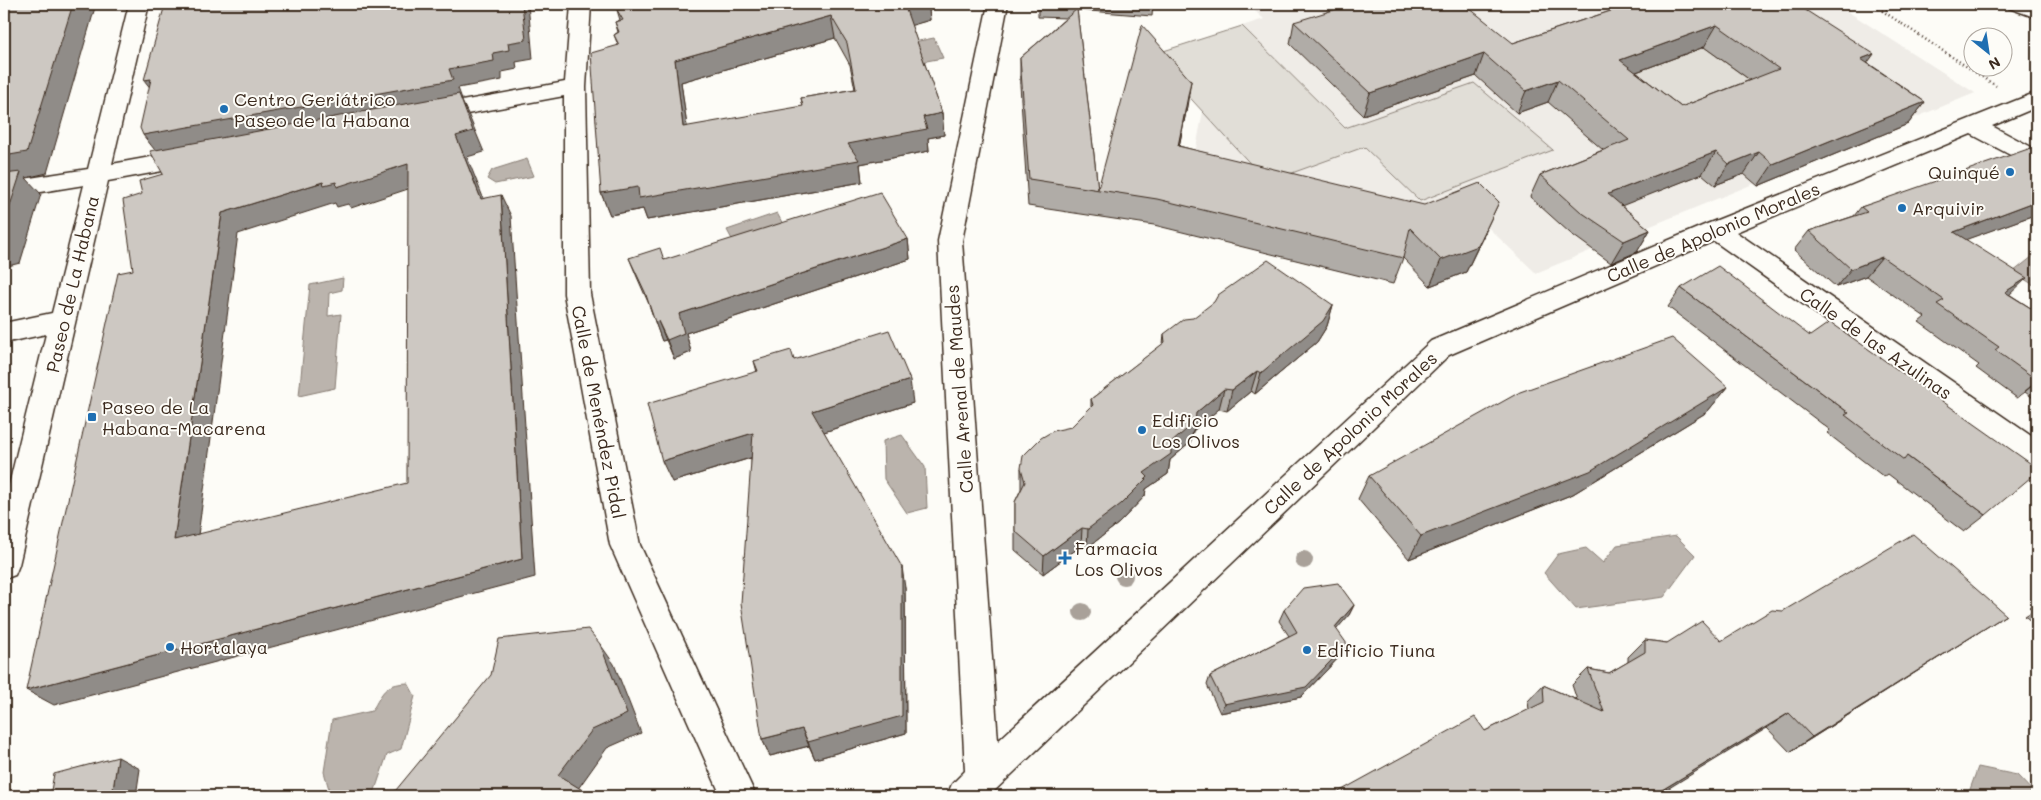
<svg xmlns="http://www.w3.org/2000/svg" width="2041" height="800" font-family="Mali,sans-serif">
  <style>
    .built { fill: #efece7 }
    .green { fill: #e1ded7; stroke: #8e847a }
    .water { fill: #bbb4ad; stroke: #887d74 }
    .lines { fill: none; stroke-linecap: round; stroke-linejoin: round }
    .minor-casing { stroke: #3b2a1e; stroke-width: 3 }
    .path { stroke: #3b2a1e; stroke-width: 2.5; stroke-dasharray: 1 3; stroke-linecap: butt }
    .minor { fill: #fdfcf7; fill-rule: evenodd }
    .tree { fill: #a9a199 }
    .wall { fill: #b0aca7; stroke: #3b2a1e; fill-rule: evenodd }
    .shaded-wall { fill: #908c88; stroke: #3b2a1e }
    .building { fill: #cdc8c2; stroke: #3b2a1e; fill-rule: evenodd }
    .poi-dot { fill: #1f6fb2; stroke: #fdfcf7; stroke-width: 2 }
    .labels { text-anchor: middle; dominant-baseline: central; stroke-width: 4; stroke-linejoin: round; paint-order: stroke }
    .poi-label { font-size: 18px; fill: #3b2a1e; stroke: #fdfcf7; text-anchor: start }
    .street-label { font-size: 18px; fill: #3b2a1e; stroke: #fdfcf7 }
  </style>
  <rect width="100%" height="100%" fill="#fdfcf7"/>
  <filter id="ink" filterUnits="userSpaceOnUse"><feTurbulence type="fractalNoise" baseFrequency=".02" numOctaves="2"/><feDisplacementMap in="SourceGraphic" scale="10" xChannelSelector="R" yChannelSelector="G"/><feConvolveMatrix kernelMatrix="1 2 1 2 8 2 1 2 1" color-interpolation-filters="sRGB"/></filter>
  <g filter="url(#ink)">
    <!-- built -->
    <path class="built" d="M1247,4H1836L1975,93L1536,273L1459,200L1416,217L1193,164L1203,111L1151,55L1264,19Z"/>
    <!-- green -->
    <g class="green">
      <path d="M1242,26L1345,128L1474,83L1553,150L1420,201L1364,147L1267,182L1151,55Z"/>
      <path d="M1704,47L1765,91L1668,129L1609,82Z"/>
    </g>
    <!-- water -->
    <g class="water">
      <path d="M934,38L943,58L865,72L858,53Z"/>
      <path d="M527,159L534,176L495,184L487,179L492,170Z"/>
      <path d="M777,213L785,228L735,245L727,230Z"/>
      <path d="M2037,253V287L2013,272Z"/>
      <path d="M343,278L342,290L329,293L328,316L341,314L335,388L299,396L310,285Z"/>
      <path d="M902,435L925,467L927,508L907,513L884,479L883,441Z"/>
      <path d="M1676,536L1695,555L1664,597L1576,609L1544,573L1558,554L1586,548L1603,563L1617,545Z"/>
      <path d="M408,683L415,696L401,749L387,755L373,796H331L324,772L332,720L372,711C383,692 384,684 408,683Z"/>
      <path d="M1978,767L2017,775L2037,796H1954L1968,795Z"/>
    </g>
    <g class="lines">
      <!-- minor casing -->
      <g class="minor-casing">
        <g id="minor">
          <path d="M129,4H149L112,164L195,149L203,152L207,157L203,162L195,165L108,181L19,565L15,575L4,579V505L46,334L4,343V323L52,313L84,185L4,198V182L88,169Z"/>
          <path d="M571,4H591L586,87L590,294L640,545L756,796H721L610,545L564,294V96L429,121L421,119L418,114L421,109L429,107L565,82Z"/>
          <path d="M988,4H1008L962,241L998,741L1431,341L1707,224L2037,92V107L1992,126L2037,150V168L2029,165L1971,134L1736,232L2037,440V467L2027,463L1714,241L1449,355L989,796H947L952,784L965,771L938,241Z"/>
          <path d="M2006,4L2037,5V18L2009,8Z"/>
        </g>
      </g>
      <!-- path -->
      <g class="path">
        <path d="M1872,4L1996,86"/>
        <path d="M1882,11L1900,4"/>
      </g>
      <!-- minor -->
      <use href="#minor" class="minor"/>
    </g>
    <!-- trees -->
    <g class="tree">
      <circle cx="1304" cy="560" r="9"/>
      <circle cx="1124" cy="576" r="9"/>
      <circle cx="1082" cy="612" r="9"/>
    </g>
    <!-- wall -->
    <g class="wall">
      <path d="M1038,4H1153L1152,16L1077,10L1098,189L1187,107L1179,146L1487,229L1466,272L1430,286L1403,258L1393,284L1154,225L1028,206L1020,85V58L1066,18L1038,17Z"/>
      <path d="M1632,4L1868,63L1925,102L1908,124L1758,186L1744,174L1715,185L1702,174L1621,205L1650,230L1637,252L1611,263L1570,233L1530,197L1540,175L1603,150L1548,102L1517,113L1476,76L1363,115L1290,44L1294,22L1513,43ZM1704,47L1750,80L1681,107L1636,72Z"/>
      <path d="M930,6L931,10H929L930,20L911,25L942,113L944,135L928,138L929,151L860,164L862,182L647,220L643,209L610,215L601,193L618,45L614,35L618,32L615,22L620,20L617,10ZM835,38L850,65L855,89L801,98L803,107L687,127L681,82Z"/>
      <path d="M2037,153V214L1966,239L2009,294L2037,312V401L2025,392L2017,398L1976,368L1979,365L1919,322L1925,317L1866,276L1836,287L1794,250L1809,231L1854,216L1861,207Z"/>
      <path d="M908,239L910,259L686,333L691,352L674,359L666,340L662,341L648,302L637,277L629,258L664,260Z"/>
      <path d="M1681,288L1986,515L1964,532L1888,474L1884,477L1827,433L1830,430L1668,307Z"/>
      <path d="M1333,305L1327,326L1317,342L1255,394L1251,391L1227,411L1219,409L1193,431L1191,442L1170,460L1168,474L1146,489L1145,496L1119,523L1087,548L1081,546L1043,574L1015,550V502L1021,489V468L1071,427L1091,408V399L1163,344L1164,334Z"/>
      <path d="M794,360L913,403L824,432L905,588L906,733L815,759L809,746L770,756L762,739L751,458L672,482L757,372L754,361Z"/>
      <path d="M1728,387L1707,412L1573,494L1409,559L1358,499L1369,476Z"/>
      <path d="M2037,601V627L2025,616L2033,611L2029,607Z"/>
      <path d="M1354,605L1349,615L1336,629L1342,654L1301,697L1220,713L1207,685L1210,676L1289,636L1279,621L1284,610Z"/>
      <path d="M1979,632L1790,752L1767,728L1485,731L1529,710L1528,701L1543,685L1577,700L1572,685L1588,669L1609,673L1628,662V657L1645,640L1667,643Z"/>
    </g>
    <!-- shaded-wall -->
    <g class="shaded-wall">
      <path d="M73,4H96L47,173L26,178L41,194L20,263L4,267V156Z"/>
      <path d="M522,4H528L533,59L516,62L517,69L502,72V80L458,88L462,99H461L469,116L484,152L467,157L492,220L481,199L456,136L158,154L143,135L449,69L493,53L508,43Z"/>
      <path d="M904,4H938L930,6L931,10H929L930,20L906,27Z"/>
      <path d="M831,16L835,38L681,82L690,149L683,127L675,60Z"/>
      <path d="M1717,25L1704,47L1609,82L1620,60Z"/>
      <path d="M1484,54L1476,76L1363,115L1370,93Z"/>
      <path d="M1874,54L1858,76L1861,59Z"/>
      <path d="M151,79L159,99L144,80Z"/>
      <path d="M1558,80L1548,102L1517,113L1526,91Z"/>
      <path d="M1191,81L1187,107L1174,172L1178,146Z"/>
      <path d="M1925,102L1908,124L1758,186L1773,164Z"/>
      <path d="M942,113L944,135L928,138L929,151L860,164L862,182L647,220L643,209L610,215L601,193L848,144L923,117Z"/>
      <path d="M1716,152L1702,174L1596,216L1608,194Z"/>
      <path d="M1759,152L1744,174L1715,185L1729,164Z"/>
      <path d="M408,164L420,185L351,208L348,204L337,207L335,203L238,234L195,558L174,540L222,213L323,182H336Z"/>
      <path d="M501,195L511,216L535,577L54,705L26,690L522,559Z"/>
      <path d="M2037,201V214L1937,250L1954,232Z"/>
      <path d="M1499,202L1466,272L1430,286L1441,260Z"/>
      <path d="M1650,230L1637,252L1611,263L1624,241Z"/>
      <path d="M908,239L910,259L686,333L691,352L674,359L667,340L679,314Z"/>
      <path d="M1882,257L1866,276L1836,287L1851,269Z"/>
      <path d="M2027,278L2008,296L2005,292Z"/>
      <path d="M1333,305L1327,326L1317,342L1255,394L1261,373Z"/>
      <path d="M658,321L666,340L662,341L655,322Z"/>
      <path d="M1257,371L1251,391L1227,411L1232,390Z"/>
      <path d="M910,380L913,403L818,434L812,411Z"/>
      <path d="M2037,381V382L2017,398Z"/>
      <path d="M1728,387L1707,412L1573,494L1409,559L1421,536Z"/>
      <path d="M1224,389L1219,409L1193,431L1191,442L1170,460L1168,474L1146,489L1145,496L1119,523L1087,548L1088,529L1144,473L1171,443L1196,413Z"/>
      <path d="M753,433L760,455L672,482L662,461Z"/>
      <path d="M1082,528L1081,546L1043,574L1044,556Z"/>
      <path d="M902,567L905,588L906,733L815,759L808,742Z"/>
      <path d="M1354,605L1349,615L1330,637L1335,627Z"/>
      <path d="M2006,615L1979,632L1790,752L1812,737Z"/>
      <path d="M600,644L614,664L641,733L607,748L575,793L558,775Z"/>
      <path d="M1347,644L1342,654L1301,697L1220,713L1224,704Z"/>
      <path d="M1789,713L1767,728L1656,796H1652Z"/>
      <path d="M802,729L809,746L770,756L762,739Z"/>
      <path d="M118,757L140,769L136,796H112Z"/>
    </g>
    <!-- building -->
    <g class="building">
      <path d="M4,4H73L27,152L4,156Z"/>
      <path d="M192,4H522L526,40L508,43L509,50L493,53L494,61L449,69L453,80L143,135L140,128L151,79L144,80L164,8Z"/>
      <path d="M641,4H907H904L942,113L923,117L927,129L848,144L859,160L639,198L638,187L601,193L591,53L619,45L614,35L619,32L615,22L623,20L617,10ZM831,16L847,43L856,89L801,98L803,106L683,127L675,60Z"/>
      <path d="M1353,4H1464L1513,43L1632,4H1796L1874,54L1861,59L1925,102L1773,164L1759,152L1729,164L1716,152L1608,194L1650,230L1624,241L1581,212L1540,175L1629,140L1558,80L1526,91L1484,54L1370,93L1294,22ZM1717,25L1779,69L1681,107L1620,60Z"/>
      <path d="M1077,9L1098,189L1142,25L1191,81L1178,146L1424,205L1480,183L1499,202L1478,246L1441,260L1410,228L1403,258L1157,199L1029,179L1020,58Z"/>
      <path d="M459,94L473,131L456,136L481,199L501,195L522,559L26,690L118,273L133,270L123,200L142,194L139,181L163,174L150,151ZM408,164L407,483L174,540L222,213L323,182L324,185L336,182L337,187Z"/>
      <path d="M2031,148L2037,153V201L1954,232L2027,278L2005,292L2037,312V380L1995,350L1999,347L1937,304L1944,300L1882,257L1851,269L1809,231L1867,212L1861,207Z"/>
      <path d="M21,172L4,224V174Z"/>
      <path d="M880,192L908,239L679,314L684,333L667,340L658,321L655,322L645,292L629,258L660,248L664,260Z"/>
      <path d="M1268,260L1333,305L1323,321L1261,373L1257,371L1232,390L1224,389L1196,413L1195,422L1171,443V454L1144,473L1148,477L1121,504L1088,529L1082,528L1044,556L1015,531V502L1025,482L1021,468L1023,456L1041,438L1053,431L1071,427L1093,405L1091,399L1165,342L1164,334L1184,319L1193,318L1214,302L1218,295Z"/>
      <path d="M1718,266L1810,336L1830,322L2037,468V472L1986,515L1907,456L1904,460L1845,415L1849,413L1681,288Z"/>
      <path d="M889,330L910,380L812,411L902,567V716L808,742L802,729L762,739L741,603L753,433L662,461L647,404L758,371L754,361L791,350L794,360Z"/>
      <path d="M1672,338L1728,387L1590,471L1421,536L1369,476L1520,392Z"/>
      <path d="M1913,534L2006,615L1812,737L1789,713L1652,796H1331L1475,717L1485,731L1544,702L1543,685L1604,712L1588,669L1609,673L1645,652V640L1667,643L1702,621L1721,641L1772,610L1783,611Z"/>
      <path d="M1338,583L1354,605L1335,627L1347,644L1306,687L1224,704L1210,676L1297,632L1284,610L1303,588Z"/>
      <path d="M588,629L600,644L627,714L592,730L558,775L592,796H391L491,675L499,639Z"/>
      <path d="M118,757L112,796H50L54,774Z"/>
    </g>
  </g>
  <!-- markers -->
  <g class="poi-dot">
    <circle cx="224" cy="109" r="5"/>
    <circle cx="2010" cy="172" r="5"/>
    <circle cx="1902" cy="208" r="5"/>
    <rect x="87" y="412" width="10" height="10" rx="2.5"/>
    <circle cx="1142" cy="430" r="5"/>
    <path d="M1062.5 550.5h5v5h5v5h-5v5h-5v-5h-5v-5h5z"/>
    <circle cx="170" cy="647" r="5"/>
    <circle cx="1307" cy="650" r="5"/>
  </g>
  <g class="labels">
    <!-- poi labels -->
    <g class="poi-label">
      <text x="234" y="99">Centro Geriátrico<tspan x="234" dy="21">Paseo de la Habana</tspan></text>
      <text x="2000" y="172" text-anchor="end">Quinqué</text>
      <text x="1912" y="208">Arquivir</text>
      <text x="102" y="407">Paseo de La<tspan x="102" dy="21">Habana-Macarena</tspan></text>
      <text x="1152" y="420">Edificio<tspan x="1152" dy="21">Los Olivos</tspan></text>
      <text x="1075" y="548">Farmacia<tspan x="1075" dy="21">Los Olivos</tspan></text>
      <text x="180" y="647">Hortalaya</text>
      <text x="1317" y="650">Edificio Tiuna</text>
    </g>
    <!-- street labels -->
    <g class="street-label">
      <text transform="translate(1713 232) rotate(-23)">Calle de Apolonio Morales</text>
      <text transform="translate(72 284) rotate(-77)">Paseo de La Habana</text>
      <text transform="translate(1876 343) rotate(35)">Calle de las Azulinas</text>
      <text transform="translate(959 389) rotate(-94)">Calle Arenal de Maudes</text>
      <text transform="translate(599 412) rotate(79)">Calle de Menéndez Pidal</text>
      <text transform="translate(1350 433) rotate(-43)">Calle de Apolonio Morales</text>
    </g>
  </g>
  <!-- margin -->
  <rect width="2041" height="800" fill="none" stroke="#fdfcf7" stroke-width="20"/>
  <rect x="10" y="10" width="2021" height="780" fill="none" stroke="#3b2a1e" stroke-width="2" filter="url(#ink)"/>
  <!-- north arrow -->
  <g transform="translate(1988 52) rotate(150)"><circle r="24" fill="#fdfcf7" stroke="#afa8a0"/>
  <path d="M0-4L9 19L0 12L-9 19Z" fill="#1f6fb2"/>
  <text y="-8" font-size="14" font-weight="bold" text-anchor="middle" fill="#3b2a1e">N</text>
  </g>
</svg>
